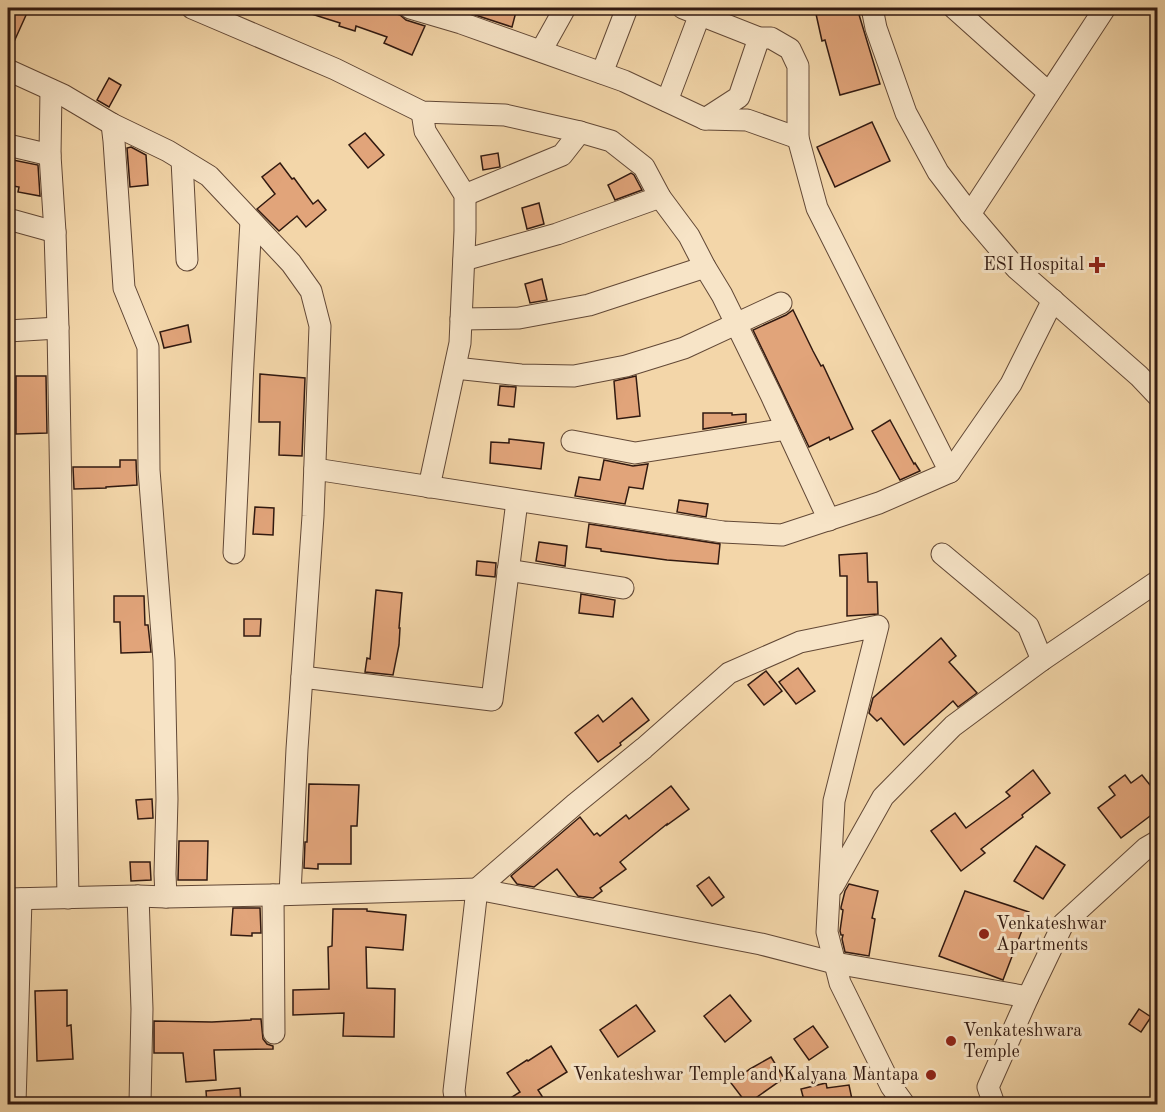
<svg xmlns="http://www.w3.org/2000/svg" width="1165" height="1112" font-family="'Old Standard TT',serif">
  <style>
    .building { fill: #e1a47a; stroke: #311910; stroke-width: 1.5 }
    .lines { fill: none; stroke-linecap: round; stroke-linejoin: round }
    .minor-casing { stroke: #624836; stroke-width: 23 }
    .minor { stroke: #f7e4c7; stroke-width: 21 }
    .poi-dot { fill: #8f2418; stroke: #f7e4c7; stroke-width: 2 }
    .labels { text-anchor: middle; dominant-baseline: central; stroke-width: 6; stroke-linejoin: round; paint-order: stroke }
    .poi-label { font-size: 18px; fill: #311910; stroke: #f7e4c7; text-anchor: end }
  </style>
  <rect width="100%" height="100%" fill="#f3d6a9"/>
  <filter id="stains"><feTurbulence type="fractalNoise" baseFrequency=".00333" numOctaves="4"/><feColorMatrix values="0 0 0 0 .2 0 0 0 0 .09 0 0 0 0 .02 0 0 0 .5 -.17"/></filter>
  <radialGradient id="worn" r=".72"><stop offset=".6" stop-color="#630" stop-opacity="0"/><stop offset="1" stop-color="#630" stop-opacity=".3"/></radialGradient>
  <!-- building -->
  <g class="building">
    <path d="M11,8H15L27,13L8,55V14Z"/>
    <path d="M303,8H379L400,15L406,20L425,26L412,55L384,43L387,37L356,26L355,31L339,26L340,23L302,11Z"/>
    <path d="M454,8H517L512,27Z"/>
    <path d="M841,8H857L880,84L840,95L825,40L822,41L816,14Z"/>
    <path d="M109,78L121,85L109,107L97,100Z"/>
    <path d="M872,122L890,161L835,187L817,147Z"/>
    <path d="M365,133L384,155L368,168L349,145Z"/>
    <path d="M131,147L146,155L148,185L130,187L127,148Z"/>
    <path d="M498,153L500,167L483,170L481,156Z"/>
    <path d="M8,159L38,165L40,196L18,192L19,187L8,185Z"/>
    <path d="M280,163L292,179L294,178L313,204L318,200L326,210L306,227L297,216L279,231L257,209L275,194L262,177Z"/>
    <path d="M631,173L634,175L642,190L615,200L608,185Z"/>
    <path d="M539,203L544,224L527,229L522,208Z"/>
    <path d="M542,279L547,300L530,303L525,284Z"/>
    <path d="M793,310L813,351L821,366L823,365L853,429L830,440L829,437L809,447L753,330L786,315Z"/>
    <path d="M188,325L191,342L164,348L160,332Z"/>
    <path d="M260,374L305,378L302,456L279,455L280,422H259Z"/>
    <path d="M16,376H46L47,433L16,434Z"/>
    <path d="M636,376L640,416L617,419L614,381Z"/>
    <path d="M500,386L516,387L514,407L498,405Z"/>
    <path d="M703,413H732V415L746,414V422L703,429Z"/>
    <path d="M890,420L914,464L915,463L920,471L900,480L872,431Z"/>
    <path d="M509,439L544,443L541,469L490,463L491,442L509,443Z"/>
    <path d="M120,460H136L137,485L106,487V488L74,489L73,467H120Z"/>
    <path d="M604,460L633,466L648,464L643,489L629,487L625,504L575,496L579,477L600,480Z"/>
    <path d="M679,500L708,504L706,517L677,512Z"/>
    <path d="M255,507L274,508L273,535L253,534Z"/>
    <path d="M589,524L720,544L718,564L667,560L601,551V549L586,547Z"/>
    <path d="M539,542L567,546L565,566L536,561Z"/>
    <path d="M867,553L868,582H877L878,614L847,616V576H840L839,555Z"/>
    <path d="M477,561L496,563L495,577L476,575Z"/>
    <path d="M376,590L402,593L399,628H400L399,645L393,675L365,672L367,658L370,659Z"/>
    <path d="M581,594L615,600L613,617L579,613Z"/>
    <path d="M114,596H144L145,625H148L151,652L121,653L120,622H114Z"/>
    <path d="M244,619H261L260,636H244Z"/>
    <path d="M941,638L956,656L949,662L977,693L958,707L953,701L904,745L881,718L877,721L869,713L873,698Z"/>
    <path d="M798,668L815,691L796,704L779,682Z"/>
    <path d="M766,671L782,691L764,705L748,685Z"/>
    <path d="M632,698L649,720L620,743L621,745L598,762L575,733L598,715L603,722Z"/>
    <path d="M1033,770L1050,793L1022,815L1023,817L981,849L985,853L961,871L931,831L955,813L966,828L1010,796L1006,792Z"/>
    <path d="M1125,775L1131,783L1142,775L1158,795V810L1121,838L1098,808L1115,795L1109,787Z"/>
    <path d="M309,784L359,785L357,826H351V864H318V869L304,868L305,842H307Z"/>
    <path d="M671,786L689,809L667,825V824L620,862L626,869L600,888L602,891L593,898L578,896L557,869L534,887L517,884L511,876L580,817L594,835L597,833L600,836L626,815L629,819Z"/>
    <path d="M152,799L153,818L138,819L136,800Z"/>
    <path d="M179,841H208L207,880H178Z"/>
    <path d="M1036,846L1065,865L1043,899L1014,881Z"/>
    <path d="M130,862H150L151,880L131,881Z"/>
    <path d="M709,877L724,897L712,906L697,886Z"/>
    <path d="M849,884L878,891L872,918L875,919L869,956L845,952L842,939L843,935H841L840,931L843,910L841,909V907L845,891Z"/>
    <path d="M965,891L1029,912L1003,980L939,956Z"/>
    <path d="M233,908H260L261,933H252V936L231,935Z"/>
    <path d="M333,909H367V911L406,915L403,950L366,947L367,988L395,989L394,1037L343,1036L344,1013L293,1015V990L329,989L328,947L332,946Z"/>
    <path d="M67,990V1026L71,1025L73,1059L37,1061L35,991Z"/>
    <path d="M730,995L751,1021L725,1042L704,1016Z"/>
    <path d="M636,1005L655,1031L618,1057L600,1030Z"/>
    <path d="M1139,1009L1151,1017L1141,1032L1129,1024Z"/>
    <path d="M251,1019H261L263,1039L267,1044L273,1046V1049L214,1050L216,1080L186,1082L183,1053H154V1021L212,1022L251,1020Z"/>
    <path d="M813,1026L828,1047L809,1060L794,1039Z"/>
    <path d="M551,1046L567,1072L538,1090L547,1104H501L520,1092L507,1073L527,1060L528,1061Z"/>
    <path d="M771,1057L784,1078L747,1104L731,1083L750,1069Z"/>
    <path d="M826,1083L827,1088L849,1085L853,1104H805L801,1089Z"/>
    <path d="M240,1088L241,1104H207L206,1091Z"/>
  </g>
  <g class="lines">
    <!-- minor casing -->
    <g class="minor-casing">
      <g id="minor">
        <path d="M192,8L335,69L422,112L505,115L580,132L611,141L644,167L660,197L689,236L705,267L722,295L771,395L829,520"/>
        <path d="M410,8L461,23L624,81L705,119"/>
        <path d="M683,8L759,38H771L790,49L798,66V138L817,208L950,472"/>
        <path d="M872,8L876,28L906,113L938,172L970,214L1016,268L1139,376L1158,396"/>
        <path d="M954,8L1049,93"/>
        <path d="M759,38L739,97L705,119L747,120L798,138"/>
        <path d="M541,51L565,8"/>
        <path d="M8,70L63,95L112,124L168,151L209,176L291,263L311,291L320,326L313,516L297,749L290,894"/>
        <path d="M602,73L627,8"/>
        <path d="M51,90L50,155L55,232L58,328L68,898"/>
        <path d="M667,101L700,14"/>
        <path d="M422,112L425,131L465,195V231L460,343L429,487"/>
        <path d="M112,124L114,141L124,288L148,347L149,470L164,660L167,799L165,874L166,897"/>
        <path d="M8,145L50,155"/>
        <path d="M182,160L187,260"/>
        <path d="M465,195L562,155L580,132"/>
        <path d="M970,214L1105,8"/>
        <path d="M8,219L55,232"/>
        <path d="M464,260L557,234L660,197"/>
        <path d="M461,319L519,318L589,305L705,267"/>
        <path d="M8,331L58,328"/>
        <path d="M455,368L521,375L574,376L626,366L684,348L781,303"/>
        <path d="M572,441L635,453L787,429"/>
        <path d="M315,469L723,532L782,535L879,503L950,472L1011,384L1053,300"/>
        <path d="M234,553L243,363L251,221"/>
        <path d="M942,554L1028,626L1042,660"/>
        <path d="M508,570L623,588"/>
        <path d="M302,677L492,700L517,501"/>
        <path d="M833,886L883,797L953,726L1042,660L1158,581"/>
        <path d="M273,895L274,1033"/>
        <path d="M138,896L142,1009L140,1104"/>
        <path d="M8,899L138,896L166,897L273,895L477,889L761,944L835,963L1028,997"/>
        <path d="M15,1104L21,899"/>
        <path d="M456,1104L454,1091L477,889L574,805L644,748L729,673L800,642L878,626L834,801L827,932L840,983L891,1086L904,1104"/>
        <path d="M994,1104L988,1087L1028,997L1063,924L1146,848L1158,841"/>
      </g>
    </g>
    <!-- minor -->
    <use href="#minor" class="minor"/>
  </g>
  <!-- markers -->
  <g class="poi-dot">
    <path d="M1094 256h6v6h6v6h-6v6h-6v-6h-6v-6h6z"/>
    <circle cx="984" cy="934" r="6"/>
    <circle cx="951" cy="1041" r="6"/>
    <circle cx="931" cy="1075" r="6"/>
  </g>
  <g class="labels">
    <!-- poi labels -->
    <g class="poi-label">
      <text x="1084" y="265">ESI Hospital</text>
      <text x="996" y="924" text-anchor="start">Venkateshwar<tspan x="996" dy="21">Apartments</tspan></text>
      <text x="963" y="1031" text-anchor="start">Venkateshwara<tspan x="963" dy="21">Temple</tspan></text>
      <text x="919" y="1075">Venkateshwar Temple and Kalyana Mantapa</text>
    </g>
  </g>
  <!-- margin -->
  <rect width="1165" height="1112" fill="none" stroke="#f3d6a9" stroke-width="30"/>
  <rect x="9" y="9" width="1147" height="1094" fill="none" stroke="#311910" stroke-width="3"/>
  <rect x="15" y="15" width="1135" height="1082" fill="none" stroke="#311910" stroke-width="1.5"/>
  <rect width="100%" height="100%" filter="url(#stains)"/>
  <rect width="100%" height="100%" fill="url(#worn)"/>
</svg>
